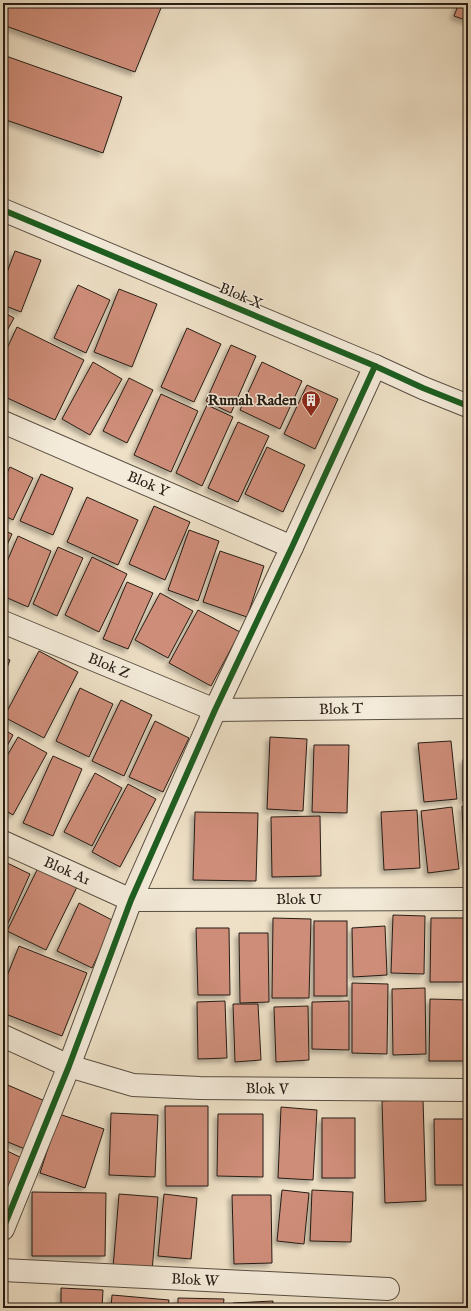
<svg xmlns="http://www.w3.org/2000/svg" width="471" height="1311" font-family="'IM FELL English',serif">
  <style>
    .building { fill: #ce8d79; stroke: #261d15; filter: url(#shadow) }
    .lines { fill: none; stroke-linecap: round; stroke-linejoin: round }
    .street-casing { stroke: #584e41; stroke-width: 24 }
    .street { stroke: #f4ebda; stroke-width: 22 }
    .cycleway-casing { stroke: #f4ebda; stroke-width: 8 }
    .cycleway { stroke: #1b5e20; stroke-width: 6 }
    .labels { text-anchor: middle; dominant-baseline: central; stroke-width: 3; stroke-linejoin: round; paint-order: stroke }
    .street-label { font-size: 15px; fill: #261d15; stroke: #f4ebda }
    .poi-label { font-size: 15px; font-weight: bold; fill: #261d15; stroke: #f4ebda; text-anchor: end }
  </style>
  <defs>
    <filter id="shadow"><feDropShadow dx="-3.5" dy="3.5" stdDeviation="2" flood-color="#0004"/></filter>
  </defs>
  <rect width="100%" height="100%" fill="#eee0c6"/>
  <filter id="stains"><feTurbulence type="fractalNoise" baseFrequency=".005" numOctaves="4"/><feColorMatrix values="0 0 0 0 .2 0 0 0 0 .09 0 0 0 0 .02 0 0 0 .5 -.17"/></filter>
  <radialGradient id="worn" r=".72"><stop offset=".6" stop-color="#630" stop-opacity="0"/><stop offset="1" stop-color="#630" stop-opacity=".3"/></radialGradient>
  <!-- building -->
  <g class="building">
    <path d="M3,3H163L135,72L3,25Z"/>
    <path d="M459,3H468V21L454,16Z"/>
    <path d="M3,55L122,97L103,153L3,119Z"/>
    <path d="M15,251L41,260L21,312L3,305V283Z"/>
    <path d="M78,285L110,300L86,353L54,338Z"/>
    <path d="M119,289L157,304L132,367L94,352Z"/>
    <path d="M3,312L14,318L3,338Z"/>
    <path d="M17,327L84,360L55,420L3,396V357Z"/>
    <path d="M187,328L221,344L194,402L161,387Z"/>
    <path d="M231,345L256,356L231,413L206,401Z"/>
    <path d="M93,362L122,379L90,435L62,419Z"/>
    <path d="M262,362L302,381L280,429L240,410Z"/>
    <path d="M129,378L153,390L127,443L103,431Z"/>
    <path d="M307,385L338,399L315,449L284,434Z"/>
    <path d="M161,394L198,411L171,472L134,455Z"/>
    <path d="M207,405L233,417L202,486L176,473Z"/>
    <path d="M238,422L269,436L238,502L208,488Z"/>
    <path d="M267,447L305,465L283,512L245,494Z"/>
    <path d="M10,467L33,478L13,520L3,515V481Z"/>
    <path d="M41,474L73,488L53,535L20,521Z"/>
    <path d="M87,497L138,520L118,565L67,542Z"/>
    <path d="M154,506L190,522L165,580L129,564Z"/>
    <path d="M3,530L12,534L3,554Z"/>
    <path d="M189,530L219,541L198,601L168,590Z"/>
    <path d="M18,536L51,551L28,607L3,596V571Z"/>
    <path d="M58,547L83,558L57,616L33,604Z"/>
    <path d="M220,551L264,566L247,617L203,602Z"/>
    <path d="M92,557L127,574L99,632L65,615Z"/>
    <path d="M127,582L153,593L128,649L103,639Z"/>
    <path d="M160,593L193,611L168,658L135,640Z"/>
    <path d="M198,610L240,632L211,686L169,663Z"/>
    <path d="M39,651L78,672L44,738L4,717Z"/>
    <path d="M3,657L10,660L3,678Z"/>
    <path d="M80,688L113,704L89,757L56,741Z"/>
    <path d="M121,700L152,715L124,776L92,761Z"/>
    <path d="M155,721L189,738L163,792L129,777Z"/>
    <path d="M3,729L13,735L3,754Z"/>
    <path d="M18,737L47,753L13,815L3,809V763Z"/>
    <path d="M270,737L307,739L303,811L267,809Z"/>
    <path d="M451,741L457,799L424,802L418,743Z"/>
    <path d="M314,745H349L347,813L312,812Z"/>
    <path d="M53,756L82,769L53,836L23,823Z"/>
    <rect x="463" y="760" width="5" height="41"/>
    <path d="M95,773L122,788L92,846L64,832Z"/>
    <path d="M128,784L156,799L120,867L92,852Z"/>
    <path d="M462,806H468V862H464Z"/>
    <path d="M452,807L459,869L428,873L421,811Z"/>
    <path d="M417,810L420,868L384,870L381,812Z"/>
    <path d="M195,812L258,813L256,881L193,880Z"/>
    <path d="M320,816L321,876L272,877L271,817Z"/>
    <path d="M3,861L30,874L4,932L3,931Z"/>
    <path d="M38,868L77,887L46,950L7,931Z"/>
    <path d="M79,903L114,921L92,968L57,951Z"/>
    <path d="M393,915L425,916L424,974L391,973Z"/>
    <path d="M273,918L311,919L309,998H272Z"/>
    <path d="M431,918H465L464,982H430Z"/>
    <rect x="314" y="921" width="33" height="75"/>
    <path d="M385,926L387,975L353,977L352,928Z"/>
    <path d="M196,928H229L230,995H198Z"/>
    <path d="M239,933H268L269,1002L240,1003Z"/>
    <path d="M19,946L87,973L62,1036L3,1013V986Z"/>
    <path d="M352,983L388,984L387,1054L352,1053Z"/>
    <path d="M425,988L426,1054L393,1055L392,989Z"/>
    <path d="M430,999L468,1000V1061H429Z"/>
    <path d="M225,1001L227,1058L198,1059L197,1002Z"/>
    <path d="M349,1001V1050L312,1049V1002Z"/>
    <path d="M233,1004H258L261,1060L235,1062Z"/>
    <path d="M308,1006L309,1060L276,1062L274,1007Z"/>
    <path d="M3,1083L45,1101L25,1149L3,1140Z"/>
    <path d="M423,1099L426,1201L385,1203L382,1101Z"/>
    <path d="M165,1106H208V1186H166Z"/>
    <path d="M281,1107L317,1110L313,1180L278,1178Z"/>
    <path d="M111,1113L158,1115L155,1177L109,1175Z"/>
    <path d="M59,1114L104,1129L85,1188L40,1173Z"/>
    <path d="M218,1114H263V1177L217,1176Z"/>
    <rect x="322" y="1118" width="33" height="60"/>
    <path d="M434,1119H468V1185H435Z"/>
    <path d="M3,1149L22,1158L3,1204Z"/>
    <path d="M282,1190L309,1193L304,1244L277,1241Z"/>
    <path d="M312,1190L353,1192L351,1242L310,1241Z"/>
    <path d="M32,1192L106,1193L105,1256H32Z"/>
    <path d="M119,1194L158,1197L152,1272L113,1268Z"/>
    <path d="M164,1194L197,1198L191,1259L158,1256Z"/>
    <path d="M232,1195H271L272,1263L234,1264Z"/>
    <path d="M61,1288L103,1290L102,1308H61Z"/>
    <path d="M112,1295L169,1300L168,1308H111Z"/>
    <path d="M178,1298L224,1299L223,1308H178Z"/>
    <path d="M273,1301V1308H233V1303Z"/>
  </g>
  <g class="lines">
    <!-- street casing -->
    <g class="street-casing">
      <g id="street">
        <path d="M3,210L375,366L423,388L468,406"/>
        <path d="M3,422L292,547"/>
        <path d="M3,622L215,710L468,707"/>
        <path d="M3,842L131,900L468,899"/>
        <path d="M3,1036L69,1066L133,1085L200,1088L468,1090"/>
        <path d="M3,1229L69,1066L131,900L215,710L292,547L375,366"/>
        <path d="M3,1270L388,1289"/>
      </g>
    </g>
    <!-- street -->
    <use href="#street" class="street"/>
    <!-- cycleway casing -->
    <g class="cycleway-casing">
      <g id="cycleway">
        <path d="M3,210L375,366L423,388L468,406"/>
        <path d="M3,1229L69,1066L131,900L215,710L292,547L375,366"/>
      </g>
    </g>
    <!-- cycleway -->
    <use href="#cycleway" class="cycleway"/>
  </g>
  <!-- icons -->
  <defs>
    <g id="building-pin" transform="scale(1)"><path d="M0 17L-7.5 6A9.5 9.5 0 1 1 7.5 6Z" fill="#8f2418" stroke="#f4ebda"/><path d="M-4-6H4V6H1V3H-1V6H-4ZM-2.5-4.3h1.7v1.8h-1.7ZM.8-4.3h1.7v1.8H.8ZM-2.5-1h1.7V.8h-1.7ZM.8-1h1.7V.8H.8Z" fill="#fff"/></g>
  </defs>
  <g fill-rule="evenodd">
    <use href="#building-pin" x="311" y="400"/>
  </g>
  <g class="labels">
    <!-- street labels -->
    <g class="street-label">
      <text transform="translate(241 296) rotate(23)">Blok X</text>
      <text transform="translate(148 484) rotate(23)">Blok Y</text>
      <text transform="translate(109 666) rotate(23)">Blok Z</text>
      <text transform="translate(341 709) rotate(-1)">Blok T</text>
      <text transform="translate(67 871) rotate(24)">Blok A1</text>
      <text x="299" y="899">Blok U</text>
      <text transform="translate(267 1089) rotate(1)">Blok V</text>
      <text transform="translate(195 1280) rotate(3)">Blok W</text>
    </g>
    <!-- poi labels -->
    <g class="poi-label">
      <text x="297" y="400">Rumah Raden</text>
    </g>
  </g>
  <!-- margin -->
  <rect width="471" height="1311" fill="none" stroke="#eee0c6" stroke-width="16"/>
  <rect x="4" y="4" width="463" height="1303" fill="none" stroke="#261d15" stroke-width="2"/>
  <rect x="8" y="8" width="455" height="1295" fill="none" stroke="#261d15"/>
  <rect width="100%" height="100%" filter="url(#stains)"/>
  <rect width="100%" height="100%" fill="url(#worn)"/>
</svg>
